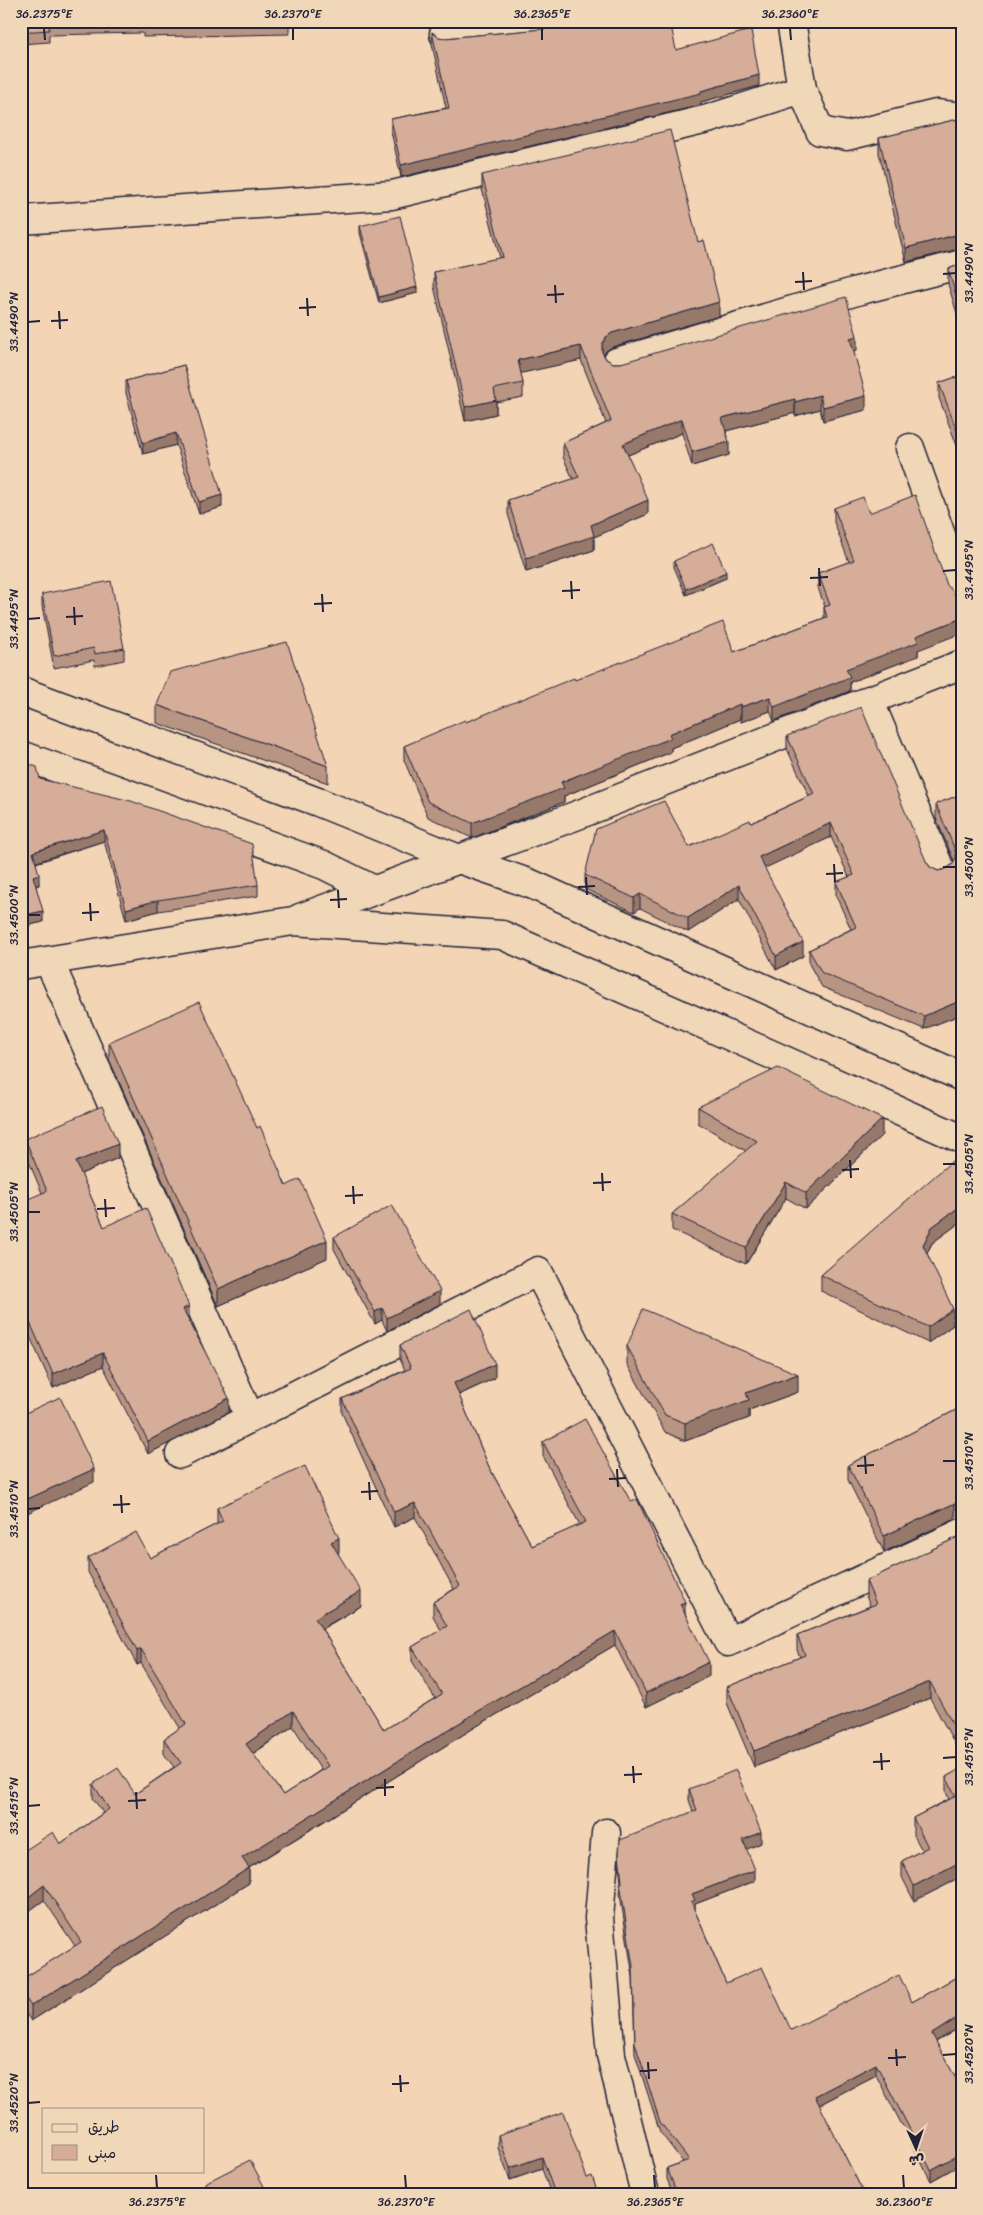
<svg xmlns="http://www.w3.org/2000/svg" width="983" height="2215" font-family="Sriracha,'Playpen Sans Arabic',sans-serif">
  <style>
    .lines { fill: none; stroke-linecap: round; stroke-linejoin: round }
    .street-casing { stroke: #22223b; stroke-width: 31 }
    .street { stroke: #efd7b7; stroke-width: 28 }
    .wall { fill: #b89583; stroke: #22223b; fill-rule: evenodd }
    .shaded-wall { fill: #96796a; stroke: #22223b }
    .building { fill: #d6ad98; stroke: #22223b; fill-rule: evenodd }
    .ticks { fill: none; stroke: #22223b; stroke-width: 2 }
    .neatline { fill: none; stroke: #22223b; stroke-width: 2 }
    .ticks-label { font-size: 12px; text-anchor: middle; fill: #22223b }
  </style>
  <rect width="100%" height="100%" fill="#f3d4b4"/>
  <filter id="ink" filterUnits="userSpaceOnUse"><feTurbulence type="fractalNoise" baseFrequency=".02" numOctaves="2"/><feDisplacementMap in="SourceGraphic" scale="10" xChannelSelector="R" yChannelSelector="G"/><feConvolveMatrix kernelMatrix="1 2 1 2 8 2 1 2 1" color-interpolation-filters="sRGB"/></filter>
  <g filter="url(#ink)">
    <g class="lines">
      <!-- street casing -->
      <g class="street-casing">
        <g id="street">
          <path d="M791,21L802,89L820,131L847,136L936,114L962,117"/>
          <path d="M444,34L585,21"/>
          <path d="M21,220L392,195L708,119L802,89"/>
          <path d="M617,362L857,291L962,264"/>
          <path d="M910,448L962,594"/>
          <path d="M21,691L318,802L459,859L531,884L962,1077"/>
          <path d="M869,700L940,869"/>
          <path d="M21,755L324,865L374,890"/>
          <path d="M300,918L575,816L962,664"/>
          <path d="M49,961L250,1418"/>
          <path d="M21,965L293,921L502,935L962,1139"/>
          <path d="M180,1454L538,1271L728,1642L962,1533"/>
          <path d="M606,1833L599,1918L611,2055L645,2194"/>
        </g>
      </g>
      <!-- street -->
      <use href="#street" class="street"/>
    </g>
    <!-- wall -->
    <g class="wall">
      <path d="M21,21H289V34L143,37V33L49,35V42L21,44Z"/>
      <path d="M594,22L676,50L759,86L701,102V105L401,177L391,131V119L446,108L432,44V32L438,37L445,38L586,25Z"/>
      <path d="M962,118V249H959L906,262L879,153V138Z"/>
      <path d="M482,175L698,242L719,316L612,347L606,351L604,355L606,359L613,363H621L857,350L853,351L866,410L823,421L820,409L795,416V413L726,431L729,455L692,466L682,433L628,455L648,514L594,537V550L526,572L508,514V500L573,479L563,457V443L606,423L581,360L520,373L523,383V397L496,402V414L465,421L434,286V272L500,258L482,189Z"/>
      <path d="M360,226L417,293L379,303L360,233Z"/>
      <path d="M962,264V330L948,284V269Z"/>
      <path d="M184,365L222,507L199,514L176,445L143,454L126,393V381Z"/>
      <path d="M962,375V459L939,398V383Z"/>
      <path d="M834,508L918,650V656L850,682V691L774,721L770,711L741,722L740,719L671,748V752L564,796V802L472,838L428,817L404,760V746L575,680L734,652L824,618V607H825L818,588V573L849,562L834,522Z"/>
      <path d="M674,561L726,578L686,595L674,567Z"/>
      <path d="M42,594L124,648V660L95,666L94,660L54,668L42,606Z"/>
      <path d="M157,705L328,766V783L157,723Z"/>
      <path d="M787,736L926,861L930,867L938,871L946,869L953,864L954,861L936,818V804L962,794V1014L924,1029L822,987L809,964V950L851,929L836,896V882L849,877L831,837L764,868L803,956L776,970L739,899L688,932L640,908L634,912L585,889V875L689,847L751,823L809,796L787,749Z"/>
      <path d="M40,779L258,885V896L158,911L126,920L104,841L36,863L39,885L36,886L43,922L21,927Z"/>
      <path d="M109,1042L257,1128L286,1186L327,1258L218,1306L109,1059Z"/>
      <path d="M698,1107L882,1135L806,1209L786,1198L746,1264L672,1230V1214L746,1151L698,1123Z"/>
      <path d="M25,1139L118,1158L81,1174L104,1227L189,1319V1320L229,1412L148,1454L103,1366L53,1388L27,1330L21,1332L42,1193L25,1152Z"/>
      <path d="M962,1156V1221L932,1243L927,1253L953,1325L928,1343L821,1291V1275Z"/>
      <path d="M334,1237L440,1304L387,1331L382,1320L375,1324L334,1249Z"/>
      <path d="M400,1345L495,1378L459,1395L489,1467L532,1546L580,1525L543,1456V1442L685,1613L709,1676L646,1707L615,1645L477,1726L249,1868V1883L31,2021L21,2006V1980L75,1946L44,1900L21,1917V1853L60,1844L103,1813L93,1798V1784L135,1794L174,1767L164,1754V1739L180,1728L141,1663L137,1665L88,1572V1558H150L217,1524V1508L339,1552L338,1553L361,1606L322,1629L384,1730L435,1698L412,1661V1647L441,1630L433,1616V1602L454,1589L415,1517L394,1527L342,1413V1399L405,1370L400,1359ZM293,1726L321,1770L283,1795L253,1754Z"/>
      <path d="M627,1346L798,1392L749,1410V1418L685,1441L665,1432L627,1364Z"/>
      <path d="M962,1407V1518L955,1519L884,1552L848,1480V1465Z"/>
      <path d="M962,1535V1757L930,1698L754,1767L727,1703V1687L800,1657L797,1650V1635L870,1606L866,1596V1581Z"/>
      <path d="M962,1768V1877L914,1901L902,1877V1861L922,1850L913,1834V1818L949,1799L946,1792V1777Z"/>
      <path d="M689,1789L761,1843L746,1849L755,1881L695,1904V1911L726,1983L791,2030L912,2002L962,1974V2026L936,2042L962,2090L960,2174L956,2167L931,2181L876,2075L819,2105L864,2194H673L667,2179V2168L683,2162L660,2132L635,2054L633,1977L620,1894L621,1883L619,1864V1854L693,1811L689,1800Z"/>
      <path d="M498,2135L587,2178L598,2194H551L542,2169L510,2180L498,2148Z"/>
      <path d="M205,2183L268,2194H205Z"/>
    </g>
    <!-- shaded-wall -->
    <g class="shaded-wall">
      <path d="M759,75V86L701,102V105L401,177V165L701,91Z"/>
      <path d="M959,234V249L906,262V248Z"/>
      <path d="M417,287V293L379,303V297Z"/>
      <path d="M719,302V316L612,347L606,351L602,358V344L606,337L612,333Z"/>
      <path d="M857,336V350L850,352V338Z"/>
      <path d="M581,346V360L518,374V360Z"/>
      <path d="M820,395V409L795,416V402Z"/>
      <path d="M866,396V410L823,421V407Z"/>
      <path d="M795,399V413L722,432V418Z"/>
      <path d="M496,400V414L465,421V407Z"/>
      <path d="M682,419V433L623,457V444Z"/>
      <path d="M176,433V445L143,454V443Z"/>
      <path d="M729,442V455L692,466V452Z"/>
      <path d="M222,495V507L199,514V502Z"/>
      <path d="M648,500V514L594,537V550L526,572V558L591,525Z"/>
      <path d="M726,572V578L686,595V589Z"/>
      <path d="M962,618V633L918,650V656L850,682V691L774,721V707L846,669L916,636Z"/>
      <path d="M770,697V711L741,722V707Z"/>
      <path d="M740,704V719L671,748V752L564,796V802L472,838V823L669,734Z"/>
      <path d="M831,823V837L759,871V857Z"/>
      <path d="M104,830V841L33,863V852Z"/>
      <path d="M39,874V885L33,886V876Z"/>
      <path d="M739,885V899L688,932V918Z"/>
      <path d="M640,894V908L634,912V898Z"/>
      <path d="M158,900V911L126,920V909Z"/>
      <path d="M43,911V922L21,927V916Z"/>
      <path d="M803,942V956L776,970V956Z"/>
      <path d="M962,1000V1014L924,1029V1016Z"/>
      <path d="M882,1119V1135L806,1209V1193Z"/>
      <path d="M118,1144V1158L76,1176V1162Z"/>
      <path d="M786,1182V1198L746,1264V1248Z"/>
      <path d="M962,1205V1221L932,1243L923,1261V1245L932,1227Z"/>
      <path d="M327,1240V1258L218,1306V1289Z"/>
      <path d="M440,1291V1304L387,1331V1318Z"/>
      <path d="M189,1306V1319L183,1322V1309Z"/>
      <path d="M382,1308V1320L375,1324V1312Z"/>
      <path d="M953,1309V1325L928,1343V1327Z"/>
      <path d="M27,1316V1330L21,1332V1319Z"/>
      <path d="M103,1353V1366L53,1388V1374Z"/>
      <path d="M495,1364V1378L454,1397V1383Z"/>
      <path d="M798,1374V1392L749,1410V1418L685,1441V1423L746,1393Z"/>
      <path d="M229,1398V1412L148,1454V1441Z"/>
      <path d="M94,1469V1482L21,1516V1502Z"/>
      <path d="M415,1503V1517L394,1527V1512Z"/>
      <path d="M955,1503V1519L884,1552V1536Z"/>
      <path d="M339,1538V1552L331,1556V1542Z"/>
      <path d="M361,1591V1606L315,1632V1618Z"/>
      <path d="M685,1602V1617L680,1604Z"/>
      <path d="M615,1631V1645L477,1726L242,1872V1858L477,1712Z"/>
      <path d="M141,1649V1663L137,1665V1651Z"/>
      <path d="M709,1662V1676L646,1707V1693Z"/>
      <path d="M930,1682V1698L754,1767V1751Z"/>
      <path d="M293,1711V1726L246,1758V1744Z"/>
      <path d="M761,1832V1843L743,1851V1840Z"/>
      <path d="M962,1861V1877L914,1901V1886Z"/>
      <path d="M249,1868V1883L31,2021V2006Z"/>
      <path d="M755,1870V1881L695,1904V1911L691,1902L692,1894Z"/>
      <path d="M44,1885V1900L21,1917V1903Z"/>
      <path d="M962,2015V2026L932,2044V2034Z"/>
      <path d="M876,2064V2075L815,2107V2096Z"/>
      <path d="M956,2156V2167L931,2181V2170Z"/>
      <path d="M542,2157V2169L510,2180V2168Z"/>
      <path d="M962,2163V2174H960V2164Z"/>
    </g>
    <!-- building -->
    <g class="building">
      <path d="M21,21H131L49,24V30L21,32Z"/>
      <path d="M143,21H289V22L143,25Z"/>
      <path d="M594,21H670L676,50L751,30L759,75L701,91V93L401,165L391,119L449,108L432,32L438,37L445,38L586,25Z"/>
      <path d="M962,118V234H959L906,248L879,138Z"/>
      <path d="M670,130L698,242L704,240L719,302L612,333L606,337L602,344V352L606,359L613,363H621L846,297L857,336L850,338L866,396L823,407L820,395L795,402V399L722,418L729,442L692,452L682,419L623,444L648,500L591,525L594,536L526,558L508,500L579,477L563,443L611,421L581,346L518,360L523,383L494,389L496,400L465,407L434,272L503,257L482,175Z"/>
      <path d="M400,216L417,287L379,297L360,226Z"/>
      <path d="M962,264V315L948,269Z"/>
      <path d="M184,365L222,495L199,502L176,433L143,443L126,381Z"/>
      <path d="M962,375V444L939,383Z"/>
      <path d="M915,495L947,585L954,593L962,612V618L916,636L918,642L846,669L850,677L774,707L770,697L741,707L740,704L669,734L671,738L561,782L564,788L472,823L428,802L404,746L465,720L466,722L574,678L575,680L723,622L734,652L827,617L824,607L830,605L818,573L854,560L834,508L863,497L869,513Z"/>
      <path d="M713,543L726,572L686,589L674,561Z"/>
      <path d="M111,581L124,648L95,654L94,648L54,656L42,594Z"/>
      <path d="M287,642L328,766L157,705L170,672Z"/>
      <path d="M861,707L926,861L930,867L938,871L946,869L953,864L956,857L955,850L936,804L962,794V1000L924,1016L822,973L809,950L856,927L836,882L854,875L831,823L759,857L803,942L776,956L739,885L688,918L640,894L634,898L585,875L596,829L664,801L689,847L750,820L751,823L814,794L787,736Z"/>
      <path d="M21,761L37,767L40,779L131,801L252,844L258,885L158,900L126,909L104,830L33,852L39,874L33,876L43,911L21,916Z"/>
      <path d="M199,1002L257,1128L260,1126L286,1186L300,1179L327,1240L218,1289L109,1042Z"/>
      <path d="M778,1068L882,1119L806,1193L786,1182L746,1248L672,1214L757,1141L698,1107Z"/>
      <path d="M102,1106L118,1144L76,1162L104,1227L146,1208L189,1306L183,1309L229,1398L148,1441L103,1353L53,1374L27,1316L21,1319V1202L47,1191L25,1139Z"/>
      <path d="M959,1155L962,1156V1205L932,1227L923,1245L953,1309L928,1327L821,1275Z"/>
      <path d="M392,1205L440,1291L387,1318L382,1308L375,1312L334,1237Z"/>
      <path d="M471,1309L495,1364L454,1383L489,1467L532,1546L586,1522L543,1442L585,1419L631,1502L637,1499L685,1602L680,1604L709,1662L646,1693L615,1631L477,1712L242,1858L249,1868L31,2006L21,1992V1980L81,1942L44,1885L21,1903V1853L53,1832L60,1844L109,1809L93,1784L118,1768L135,1794L181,1763L164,1739L186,1724L141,1649L137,1651L88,1558L136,1532L150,1558L223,1521L217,1508L305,1466L339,1538L331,1542L361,1591L315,1618L384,1730L442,1694L412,1647L447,1626L433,1602L460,1586L415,1503L394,1512L342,1399L411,1368L400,1345ZM293,1711L328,1766L283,1795L246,1744Z"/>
      <path d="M643,1309L798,1374L746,1393L749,1400L685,1423L665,1415L627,1346Z"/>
      <path d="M60,1397L94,1469L21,1502V1415Z"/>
      <path d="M962,1407V1502L955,1503L884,1536L848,1465Z"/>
      <path d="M962,1535V1741L930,1682L754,1751L727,1687L805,1655L797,1635L876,1604L866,1581Z"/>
      <path d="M962,1768V1861L914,1886L902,1861L928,1847L913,1818L956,1796L946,1777Z"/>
      <path d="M736,1770L761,1832L743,1840L755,1870L692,1894L695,1900L691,1902L726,1983L762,1967L791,2030L899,1975L912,2002L962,1974V2015L932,2034L962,2090V2163L960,2164L956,2156L931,2170L876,2064L815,2096L864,2194H677L667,2168L689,2160L660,2122L635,2043L633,1967L620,1883H622L619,1854L620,1840L697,1810L689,1789Z"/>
      <path d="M563,2112L587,2178L592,2176L598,2194H555L542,2157L510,2168L498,2135Z"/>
      <path d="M250,2160L268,2194H211L205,2183Z"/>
    </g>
  </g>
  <!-- ticks -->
  <path class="ticks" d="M44,28L45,40M293,28V40M542,28V40M790,28L791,40M803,272L804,290M943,274L956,273M795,282L812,281M555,285L556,303M547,295L564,294M307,298L308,316M299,308L316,307M59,311L60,329M51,321L68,320M28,322L40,321M819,568L820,586M943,571L956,570M810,578L828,577M571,581L572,599M562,591L580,590M322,594L323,612M314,604L332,603M74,607L75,625M66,617L83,616M28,619L40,618M834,864L835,882M943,867H956M826,874L843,873M586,877L587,895M578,887L595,886M338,890L339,908M330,900L347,899M90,903L91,921M82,913L99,912M28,915H40M850,1160L851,1178M943,1164H956M842,1170L859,1169M602,1173L603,1191M593,1183L611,1182M353,1186L354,1204M345,1196L363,1195M105,1199L106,1217M97,1209L115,1208M28,1212H40M865,1456L866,1474M943,1461H956M857,1466L874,1465M617,1469L618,1487M609,1479L626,1478M369,1482L370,1500M361,1492L378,1491M121,1495L122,1513M113,1505L130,1504M28,1509L40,1508M881,1753L882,1770M943,1758L956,1757M873,1762L890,1761M633,1766L634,1783M624,1775L642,1774M385,1779V1796M376,1788L394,1787M136,1792L137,1809M128,1801L146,1800M28,1806L40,1805M896,2049L897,2066M943,2055L956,2054M888,2058L906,2057M648,2062L649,2079M640,2071L657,2070M400,2075L401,2092M392,2084L409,2083M28,2103L40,2102M156,2175L157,2188M405,2175L406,2188M654,2175L655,2188M903,2175L904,2188"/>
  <!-- margin -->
  <rect width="983" height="2215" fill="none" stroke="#efd7b7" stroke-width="55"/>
  <!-- legend -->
  <rect x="42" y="2108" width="162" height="65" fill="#efd7b7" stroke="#9d8f85"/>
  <rect x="52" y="2124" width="25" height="8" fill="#efd7b7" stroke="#9d8f85"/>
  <text x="88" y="2132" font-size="15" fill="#22223b">طريق</text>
  <rect x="52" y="2145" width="25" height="15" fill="#d6ad98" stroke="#9d8f85"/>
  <text x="88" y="2158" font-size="15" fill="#22223b">مبنى</text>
  <!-- north arrow -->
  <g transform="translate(916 2148) rotate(177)" stroke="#efd7b7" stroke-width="4" paint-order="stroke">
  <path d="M0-4L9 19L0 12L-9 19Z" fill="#22223b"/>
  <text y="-8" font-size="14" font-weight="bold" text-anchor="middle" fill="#22223b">ش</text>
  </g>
  <rect x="28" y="28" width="928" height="2160" class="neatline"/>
  <g class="ticks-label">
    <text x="44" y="18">36.2375°E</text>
    <text x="293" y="18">36.2370°E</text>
    <text x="542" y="18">36.2365°E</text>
    <text x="790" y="18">36.2360°E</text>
    <text transform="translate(969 273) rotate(-90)" y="4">33.4490°N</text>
    <text transform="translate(14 322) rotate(-90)" y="4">33.4490°N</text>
    <text transform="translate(969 570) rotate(-90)" y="4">33.4495°N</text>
    <text transform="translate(14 619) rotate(-90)" y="4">33.4495°N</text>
    <text transform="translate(969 867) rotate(-90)" y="4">33.4500°N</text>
    <text transform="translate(14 915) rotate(-90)" y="4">33.4500°N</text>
    <text transform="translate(969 1164) rotate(-90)" y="4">33.4505°N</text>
    <text transform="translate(14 1212) rotate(-90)" y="4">33.4505°N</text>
    <text transform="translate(969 1461) rotate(-90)" y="4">33.4510°N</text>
    <text transform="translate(14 1509) rotate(-90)" y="4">33.4510°N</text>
    <text transform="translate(969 1757) rotate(-90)" y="4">33.4515°N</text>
    <text transform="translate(14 1806) rotate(-90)" y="4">33.4515°N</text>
    <text transform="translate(969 2054) rotate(-90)" y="4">33.4520°N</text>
    <text transform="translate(14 2103) rotate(-90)" y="4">33.4520°N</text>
    <text x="157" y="2206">36.2375°E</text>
    <text x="406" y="2206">36.2370°E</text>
    <text x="655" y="2206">36.2365°E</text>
    <text x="904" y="2206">36.2360°E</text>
  </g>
</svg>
